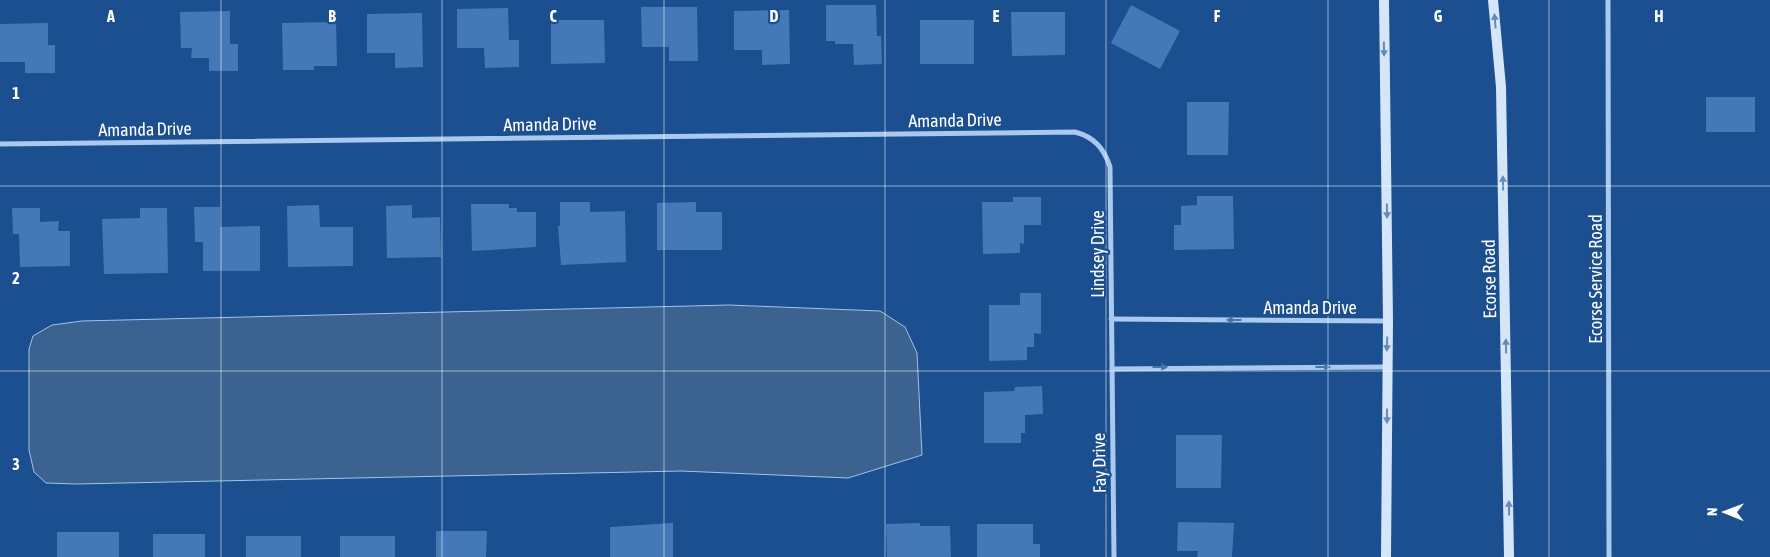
<svg xmlns="http://www.w3.org/2000/svg" width="1770" height="557" font-family="'Asap Condensed',sans-serif">
  <style>
    .water { fill: #3c6290; stroke: #9cc4f0 }
    .building { fill: #4478b7 }
    .lines { fill: none; stroke-linecap: round; stroke-linejoin: round }
    .minor { stroke: #a9c9ee; stroke-width: 5 }
    .secondary { stroke: #d6e6fa; stroke-width: 10 }
    .oneway { fill: #668bba }
    .oneway2 { fill: #4674ac }
    .grid { fill: none; stroke: #fff; stroke-width: 1; stroke-opacity: 0.55 }
    .labels { text-anchor: middle; dominant-baseline: central; stroke-width: 4.5; stroke-linejoin: round; paint-order: stroke }
    .street-label { font-size: 18px; fill: #fff; stroke: #1b4f8f }
    .grid-label { font-size: 16px; text-anchor: middle; font-weight: bold; fill: #fff; stroke: #1b4f8f; stroke-width: 4.5; stroke-linejoin: round; paint-order: stroke }
  </style>
  <rect width="100%" height="100%" fill="#1b4f8f"/>
  <!-- water -->
  <path class="water" d="M729,305L880,311L905,327L917,353L922,455L848,478L681,471L77,484L46,483L34,472L29,450V349L33,336L52,325L82,321Z"/>
  <!-- building -->
  <g class="building">
    <path d="M826,5H876L877,36H881L882,64L854,65L853,44H835V41H826Z"/>
    <path d="M1131,5L1180,31L1160,69L1111,43Z"/>
    <path d="M641,7H697L698,61H669V47H642Z"/>
    <path d="M508,8L509,40H519V67L485,68L484,48H457V9Z"/>
    <path d="M789,10L790,64L762,65V50H734V11Z"/>
    <path d="M230,11V44H238V71H209V58H191L192,48H181L180,12Z"/>
    <path d="M1011,12H1065V55L1012,56Z"/>
    <path d="M422,13L423,67L395,68V53H367V14Z"/>
    <path d="M551,20H604L605,63L551,64Z"/>
    <rect x="920" y="20" width="54" height="44"/>
    <path d="M336,22L337,66H314V70H283L282,23Z"/>
    <path d="M48,23V45H55V73H25V62H0V24Z"/>
    <rect x="1706" y="97" width="49" height="35"/>
    <path d="M1187,102H1229L1228,155H1187Z"/>
    <path d="M1197,196H1233L1234,249L1174,250V225H1181V206L1197,205Z"/>
    <path d="M1013,197H1041V225H1024V244L1020,243V253L983,254L982,202H1013Z"/>
    <path d="M560,202H590V212L625,211L626,262L561,265L558,226H560Z"/>
    <path d="M696,202V212H722V250H657V203Z"/>
    <path d="M471,204H509V208H517V212H536V247L472,251Z"/>
    <path d="M319,205L320,227H353V266L288,267L287,206Z"/>
    <path d="M412,205V218L440,217L441,257L387,258L386,206Z"/>
    <path d="M194,207H220V227L260,226V271H203V242H195Z"/>
    <path d="M12,208H40V222L59,221L58,231H70V266L20,267L19,234H13Z"/>
    <path d="M140,208H167L168,273L104,274L102,219L140,218Z"/>
    <path d="M1020,293H1041V334L1034,333V347H1027V360L989,361V305H1020Z"/>
    <path d="M1042,386L1043,414L1025,415V433H1021V443H984V392L1014,391L1015,387Z"/>
    <path d="M1176,435H1222L1221,488H1176Z"/>
    <path d="M1178,522L1234,523L1232,557H1197L1198,551H1177Z"/>
    <path d="M673,523V557H610V527Z"/>
    <path d="M920,523V526H950L951,557H887L886,524Z"/>
    <path d="M977,524H1033V544H1040V557H977Z"/>
    <path d="M436,531H487L486,557H436Z"/>
    <rect x="57" y="532" width="62" height="25"/>
    <rect x="153" y="534" width="52" height="23"/>
    <rect x="246" y="536" width="55" height="21"/>
    <rect x="340" y="536" width="55" height="21"/>
  </g>
  <g class="lines">
    <!-- minor -->
    <g class="minor">
      <path d="M1608,0L1609,557"/>
      <path d="M0,144L1075,132C1094,137 1104,148 1110,167L1114,557"/>
      <path d="M1111,319L1388,321"/>
      <path d="M1112,369L1387,367"/>
    </g>
    <!-- secondary -->
    <g class="secondary">
      <path d="M1384,0L1388,321L1386,557"/>
      <path d="M1493,0L1501,87L1509,557"/>
    </g>
  </g>
  <!-- one-way arrows -->
  <defs><path id="oneway-solid" d="M-6-.8H1V-3.2L6.5 0L1 3.2V.8H-6Z" transform="scale(1.25)"/></defs>
  <g class="oneway">
    <use href="#oneway-solid" transform="translate(1495 21) rotate(-95)"/>
    <use href="#oneway-solid" transform="translate(1384 49) rotate(89)"/>
    <use href="#oneway-solid" transform="translate(1503 183) rotate(-91)"/>
    <use href="#oneway-solid" transform="translate(1387 211) rotate(89)"/>
    <use href="#oneway-solid" transform="translate(1387 344) rotate(92)"/>
    <use href="#oneway-solid" transform="translate(1506 346) rotate(-91)"/>
    <use href="#oneway-solid" transform="translate(1387 416) rotate(90)"/>
    <use href="#oneway-solid" transform="translate(1509 508) rotate(-91)"/>
  </g>
  <g class="oneway2">
    <use href="#oneway-solid" transform="translate(1234 320) rotate(-180)"/>
    <use href="#oneway-solid" transform="translate(1160 367)"/>
    <use href="#oneway-solid" transform="translate(1323 367)"/>
  </g>
  <!-- grid -->
  <path class="grid" d="M221,0V557M442,0V557M664,0V557M885,0V557M1106,0V557M1328,0V557M1549,0V557M0,186H1770M0,371H1770"/>
  <g class="labels">
    <!-- street labels -->
    <g class="street-label">
      <text transform="translate(955 120) rotate(-1)">Amanda Drive</text>
      <text transform="translate(550 124) rotate(-1)">Amanda Drive</text>
      <text transform="translate(145 129) rotate(-1)">Amanda Drive</text>
      <text transform="translate(1097 254) rotate(-90)">Lindsey Drive</text>
      <text transform="translate(1489 279) rotate(-91)">Ecorse Road</text>
      <text transform="translate(1595 279) rotate(-90)">Ecorse Service Road</text>
      <text x="1310" y="307">Amanda Drive</text>
      <text transform="translate(1099 463) rotate(-91)">Fay Drive</text>
    </g>
  </g>
  <g class="grid-label">
    <text x="111" y="22">A</text>
    <text x="332" y="22">B</text>
    <text x="553" y="22">C</text>
    <text x="774" y="22">D</text>
    <text x="996" y="22">E</text>
    <text x="1217" y="22">F</text>
    <text x="1438" y="22">G</text>
    <text x="1659" y="22">H</text>
    <text x="16" y="99">1</text>
    <text x="16" y="284">2</text>
    <text x="16" y="470">3</text>
  </g>
  <!-- north arrow -->
  <g transform="translate(1725 512) rotate(271)" stroke="#1b4f8f" stroke-width="4" paint-order="stroke">
  <path d="M0-4L9 19L0 12L-9 19Z" fill="#ffffff"/>
  <text y="-8" font-size="14" font-weight="bold" text-anchor="middle" fill="#ffffff">N</text>
  </g>
</svg>
